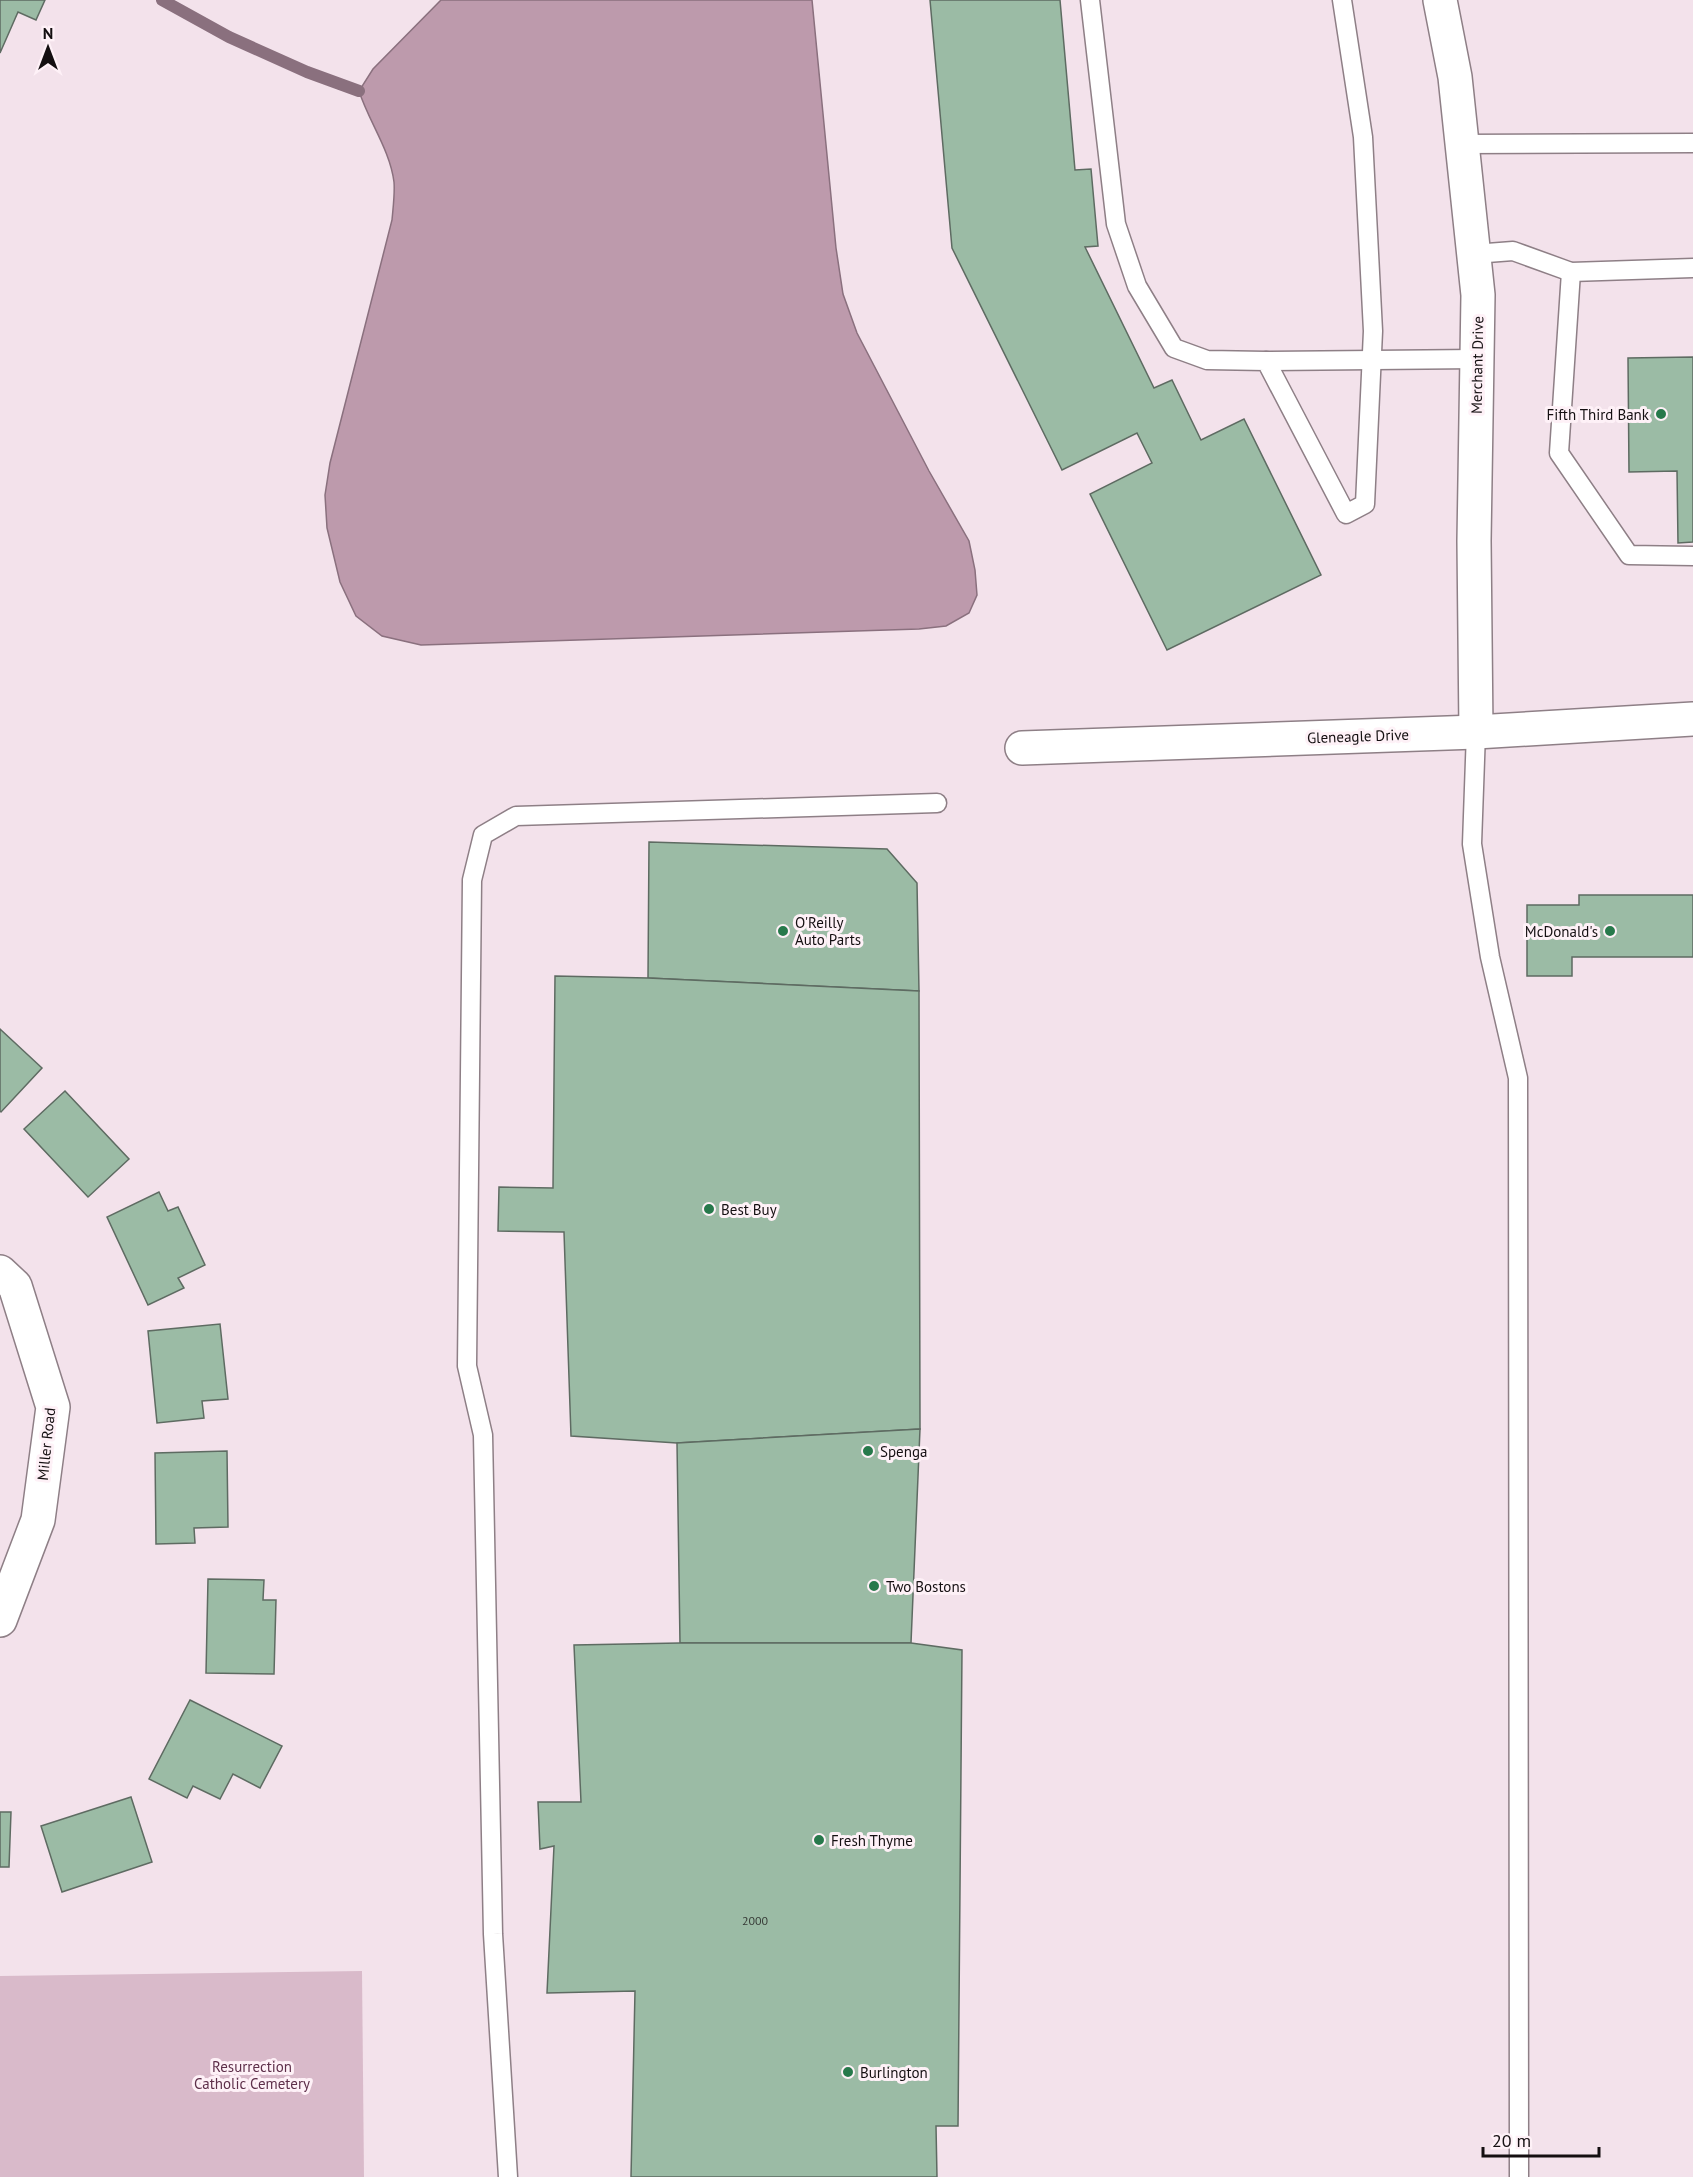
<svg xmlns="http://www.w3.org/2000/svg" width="1693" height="2177" font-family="'PT Sans',sans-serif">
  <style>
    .green { fill: #d9baca }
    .water { fill: #bd9aac; stroke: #8a707e; stroke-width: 1.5 }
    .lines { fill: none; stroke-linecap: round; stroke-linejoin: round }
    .stream { stroke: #8a707e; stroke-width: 12 }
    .building { fill: #9bbba5; stroke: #5e6b62; stroke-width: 1.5 }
    .service-casing { stroke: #8e7f86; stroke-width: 21 }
    .minor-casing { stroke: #8e7f86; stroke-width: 36 }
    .service { stroke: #fff; stroke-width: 18 }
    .minor { stroke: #fff; stroke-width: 33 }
    .poi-dot { fill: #27794b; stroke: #fef1f7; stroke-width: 2 }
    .labels { text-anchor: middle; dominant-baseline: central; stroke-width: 6; stroke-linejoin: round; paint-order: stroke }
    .number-label { font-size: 12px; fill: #363a36 }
    .street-label { font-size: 15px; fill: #140f11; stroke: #fef1f7 }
    .poi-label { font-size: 15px; fill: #140f11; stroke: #fef1f7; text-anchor: start }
    .park-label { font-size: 15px; fill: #5e2f4a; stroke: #fef1f7 }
  </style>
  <rect width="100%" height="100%" fill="#f3e2eb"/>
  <!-- green -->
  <path class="green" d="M362,1971L364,2177H0V1976Z"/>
  <!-- water -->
  <path class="water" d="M441,0H812L836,248L843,294L857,333L929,471L969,541L975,570L977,595L969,613L946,626L919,629L421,645L382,636L356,616L340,582L327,528L325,495L330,463L392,220C393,208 395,194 394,182C390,150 369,122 359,91L373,69Z"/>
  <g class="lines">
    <!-- stream -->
    <path class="stream" d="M162,0L229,37L307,72L359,91"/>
  </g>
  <!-- building -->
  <g class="building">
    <path d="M0,0H45L36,20L18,12L0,53Z"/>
    <path d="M930,0H1060L1075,170L1091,169L1098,246L1085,247L1154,388L1172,380L1201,440L1244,419L1321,575L1167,650L1090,494L1152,463L1137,433L1062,470L952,248Z"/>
    <path d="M1693,357V542L1678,543L1677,471L1629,472L1628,358Z"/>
    <path d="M649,842L887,849L917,883L919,991L648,978Z"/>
    <path d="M1579,895H1693V957H1572V976H1527V905H1579Z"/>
    <path d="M555,976L648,978L919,991L920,1429L677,1443L571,1436L564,1232L498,1231L499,1187L553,1188Z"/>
    <path d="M0,1029L42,1068L1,1112L0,1111Z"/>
    <path d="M65,1091L129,1159L88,1197L24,1129Z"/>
    <path d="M159,1192L168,1211L178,1207L205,1265L178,1278L184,1288L148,1305L107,1217Z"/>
    <path d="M220,1324L228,1399L202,1401L204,1418L157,1423L148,1331Z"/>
    <path d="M920,1429L911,1643H680L677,1443Z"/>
    <path d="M227,1451L228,1527L194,1528L195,1543L156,1544L155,1453Z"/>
    <path d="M208,1579L264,1580L263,1600H276L274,1674L206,1673Z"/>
    <path d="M680,1643H911L962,1650L958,2126H936L937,2177H631L635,1991L547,1993L554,1846L540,1849L538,1802H581L574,1645Z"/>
    <path d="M190,1700L282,1746L260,1788L233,1774L220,1799L193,1786L187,1798L149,1779Z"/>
    <path d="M131,1797L152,1862L62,1892L41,1826Z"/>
    <path d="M0,1812H11L9,1867H0Z"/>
  </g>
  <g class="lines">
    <!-- service casing -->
    <g class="service-casing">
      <g id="service">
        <path d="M1090,0L1116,224L1137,286L1174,348L1207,360L1266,361L1346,514L1365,504L1373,331L1363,137L1342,0"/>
        <path d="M1462,144L1693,143"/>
        <path d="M1474,254L1513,251L1571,272L1693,268"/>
        <path d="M1571,272L1559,453L1629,555L1693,556"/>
        <path d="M1266,361L1477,359"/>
        <path d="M1476,732L1472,844L1490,957L1518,1078L1519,2177"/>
        <path d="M508,2177L493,1934L483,1435L467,1366L472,880L483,835L516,816L937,803"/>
      </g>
    </g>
    <!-- minor casing -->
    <g class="minor-casing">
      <g id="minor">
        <path d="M1440,0L1455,77L1478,295L1474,541L1476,732"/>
        <path d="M1022,748L1476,732L1693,719"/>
        <path d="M0,1272L15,1286L53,1407L38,1520L0,1620"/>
      </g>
    </g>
    <!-- service -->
    <use href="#service" class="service"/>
    <!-- minor -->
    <use href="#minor" class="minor"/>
  </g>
  <!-- markers -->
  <g class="poi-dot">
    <circle cx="1661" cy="414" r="6"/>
    <circle cx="783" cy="931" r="6"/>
    <circle cx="1610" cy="931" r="6"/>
    <circle cx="709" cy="1209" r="6"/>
    <circle cx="868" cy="1451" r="6"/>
    <circle cx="874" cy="1586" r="6"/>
    <circle cx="819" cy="1840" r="6"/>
    <circle cx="848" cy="2072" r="6"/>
  </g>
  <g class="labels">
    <!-- number labels -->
    <g class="number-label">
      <text x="755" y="1920">2000</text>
    </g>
    <!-- street labels -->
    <g class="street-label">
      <text transform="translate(1477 365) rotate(-89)">Merchant Drive</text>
      <text transform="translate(1358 736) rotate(-2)">Gleneagle Drive</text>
      <text transform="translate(46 1444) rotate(-84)">Miller Road</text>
    </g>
    <!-- poi labels -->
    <g class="poi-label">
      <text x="1649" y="414" text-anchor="end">Fifth Third Bank</text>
      <text x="795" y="922">O'Reilly<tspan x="795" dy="17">Auto Parts</tspan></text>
      <text x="1598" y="931" text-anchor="end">McDonald's</text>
      <text x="721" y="1209">Best Buy</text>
      <text x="880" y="1451">Spenga</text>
      <text x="886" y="1586">Two Bostons</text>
      <text x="831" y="1840">Fresh Thyme</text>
      <text x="860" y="2072">Burlington</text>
    </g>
    <!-- park labels -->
    <g class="park-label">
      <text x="252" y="2066">Resurrection<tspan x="252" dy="17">Catholic Cemetery</tspan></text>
    </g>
  </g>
  <!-- north arrow -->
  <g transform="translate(48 48)" stroke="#fef1f7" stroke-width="4.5" paint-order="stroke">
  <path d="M0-4.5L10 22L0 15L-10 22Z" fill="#140f11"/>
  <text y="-9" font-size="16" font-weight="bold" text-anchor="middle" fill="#140f11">N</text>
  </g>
  <!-- scale -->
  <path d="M1483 2147v9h116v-9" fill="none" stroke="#140f11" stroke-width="3"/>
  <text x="1492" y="2147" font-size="18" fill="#140f11" stroke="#fef1f7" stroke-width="4.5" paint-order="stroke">20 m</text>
</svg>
